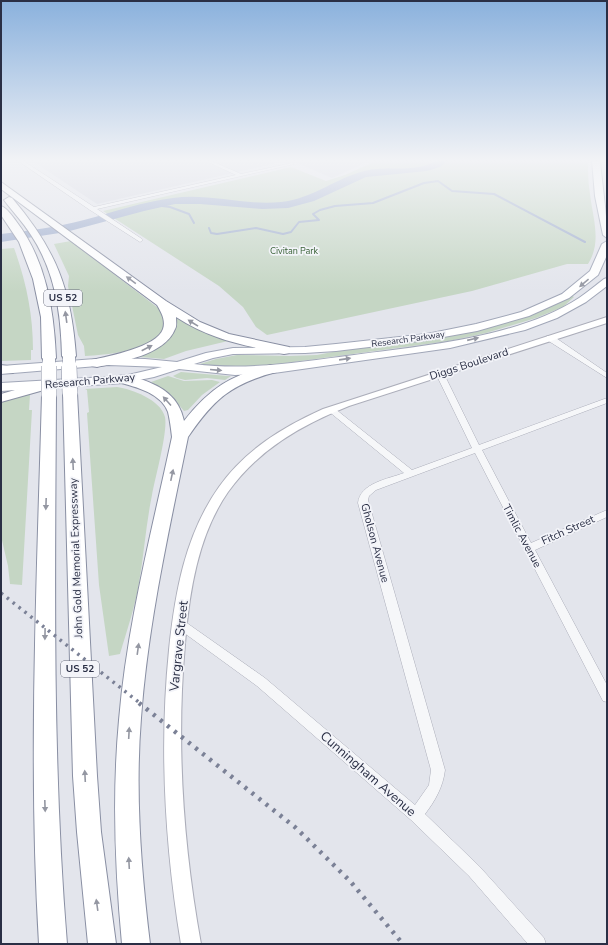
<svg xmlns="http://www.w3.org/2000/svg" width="608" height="945" font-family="'Nunito Sans',sans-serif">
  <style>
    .built { fill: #d5d7e1 }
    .green { fill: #c5d6c4 }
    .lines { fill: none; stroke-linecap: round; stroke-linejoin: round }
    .stream { stroke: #9daccd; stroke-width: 2 }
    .river { fill: #9daccd; fill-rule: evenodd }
    .street-casing { stroke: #acaeba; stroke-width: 1 }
    .secondary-casing { stroke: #acaeba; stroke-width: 2 }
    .primary-casing { stroke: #a1a7b8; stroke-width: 2 }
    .highway-casing { stroke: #898fa3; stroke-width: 2 }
    .street { fill: #f6f7f9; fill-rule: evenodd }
    .secondary { fill: #fff; fill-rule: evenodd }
    .primary { fill: #fff; fill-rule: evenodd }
    .highway { fill: #fff; fill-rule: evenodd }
    .rail-far1 { stroke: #7b8196; stroke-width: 3.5; stroke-dasharray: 2.5 5; stroke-linecap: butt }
    .rail { stroke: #7b8196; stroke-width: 4.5; stroke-dasharray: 3 6; stroke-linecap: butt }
    .highway-bridge-far1-casing { stroke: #898fa3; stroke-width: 13; stroke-linecap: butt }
    .highway-bridge-casing { stroke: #898fa3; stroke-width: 16; stroke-linecap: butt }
    .highway-bridge-far1 { stroke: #fff; stroke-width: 12 }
    .highway-bridge { stroke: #fff; stroke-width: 15 }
    .oneway { fill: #9497a2 }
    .labels { text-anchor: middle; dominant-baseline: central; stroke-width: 3.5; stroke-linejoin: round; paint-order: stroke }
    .far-park-label { font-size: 9px; fill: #386136; stroke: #f3f4f9 }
    .far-street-label { font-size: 9px; fill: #2a2f45; stroke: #f3f4f9 }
    .shield { fill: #f3f4f9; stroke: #666a7b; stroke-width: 1 }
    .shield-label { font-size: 10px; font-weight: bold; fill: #2a2f45 }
    .street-label { font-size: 11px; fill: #2a2f45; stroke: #f3f4f9 }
    .near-street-label { font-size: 13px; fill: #2a2f45; stroke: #f3f4f9 }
  </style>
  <rect width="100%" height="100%" fill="#e3e5ec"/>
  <!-- built -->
  <path class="built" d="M31,160H372L332,178L290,160L97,204Z"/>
  <!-- green -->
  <g class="green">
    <path d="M378,160H588C588,171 588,183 590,194C593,219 602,242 588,264H567L472,291L267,335L256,327L243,307L219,286L103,211L291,167L326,181L345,175Z"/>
    <path d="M71,241L162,311L167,321C165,326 163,332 160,335C145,351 106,355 85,356L84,346L78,335L68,286L69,276L54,244Z"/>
    <path d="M14,248C26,281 33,314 33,350H31V360L1,361V249Z"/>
    <path d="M571,295L574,297L563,307L536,318L486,333L449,341L264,366L229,367L200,364L216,359L237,355L289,356L317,355L353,348L407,343L448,336L535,313Z"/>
    <path d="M176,317L207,333L228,340V341L186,351L164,359L140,357V355L176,324Z"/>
    <path d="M181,372L228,376H231L225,380L207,378L185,380L177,378L173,376Z"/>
    <path d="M168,376L184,381L212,380L220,382L202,395L188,410L184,411L169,393L151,382Z"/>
    <path d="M117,387C132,389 161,400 165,417C168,432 155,478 152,495C146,524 144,554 139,583C135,607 127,630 120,654L109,656L99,585L87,413L89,412L87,390L85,389Z"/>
    <path d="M28,394L30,395L29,410H32L22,585L10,584L8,566L1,536V402Z"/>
  </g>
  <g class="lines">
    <!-- stream -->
    <g class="stream">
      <path d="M154,205L170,207L189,214L194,223"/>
      <path d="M209,228L211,233L217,234L256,228L283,234L291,232L299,222L319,220L313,214L320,210L335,206L373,203L424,183L438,181L452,191L494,194L585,242"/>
    </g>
    <!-- river -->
    <path class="river" d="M437,160H448L440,167L427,171L366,177L314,201L288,208L262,209L200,204H175L144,211L66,232L1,242V234C29,231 57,227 84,220C114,212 142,202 173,198C209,193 245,206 281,202C313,199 338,176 369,170C390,166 418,173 437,160Z"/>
    <!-- street casing -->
    <g class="street-casing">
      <g id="street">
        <path d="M17,160H22L94,207L236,175L204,160H209L241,174L292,163L294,164L97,209L142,239L143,240L140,242L90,210Z"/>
        <path d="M547,336H553L607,373V378L547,340Z"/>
        <path d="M437,372H440L444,374L479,445L607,398V403L482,450L531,543L607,510V517L535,550L607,685V702L603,701L475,453L376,490L369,496L368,500L445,770C443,787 435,801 425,814L479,866L544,938L546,944H528L469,876L411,820L257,686L176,627L174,624L176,621L180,619L184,621L265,678L415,805L429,785L431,770L358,503C360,483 388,479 404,473L327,410L331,408H334L412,470L472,448L436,374Z"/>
      </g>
    </g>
    <!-- secondary casing -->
    <g class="secondary-casing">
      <path id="secondary" d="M607,317V323L349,406C301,425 258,450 228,492C198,535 189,593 185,644C176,745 183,844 201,944H181C165,846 159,749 169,650C175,593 185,535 219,487C245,450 283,427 323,409Z"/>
    </g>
    <!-- primary casing -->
    <g class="primary-casing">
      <g id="primary">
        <path d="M592,160H600C602,186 607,212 607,238L603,235L595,196Z"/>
        <path d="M607,241V255L598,275L569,298L529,316L477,331L427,340L336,351L305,353L233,354L213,358L194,364C248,371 300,362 354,355C424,346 520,337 579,298C588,292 596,285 604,279L607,278V286L586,302L557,318L525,330L450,348L274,373L235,375L179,369L154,377L124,383L1,391V383L124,376L162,367L109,365L1,374V366L109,358L145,359L177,362L206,353L233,348L305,347L336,344L427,334L476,324L521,312L562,294L590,271L602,244Z"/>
      </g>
    </g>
    <!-- highway casing -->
    <g class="highway-casing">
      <g id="highway">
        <path d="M1,182L166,301L200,322L229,334L289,347L290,350L289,353L284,354C244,345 211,340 176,317C176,321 177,326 175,329C165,355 120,362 97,367L92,366L90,363L92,360C109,356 157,347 163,329C166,320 161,312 157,305L1,189Z"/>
        <path d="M9,197L12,198C56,250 71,288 76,356L74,359H64L62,356C61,313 55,271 31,235C23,222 13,212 4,200Z"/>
        <path d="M1,206C7,208 12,216 16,221C46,260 54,310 56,358L54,361H44L42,358L41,317L33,279L19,242L1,215Z"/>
        <path d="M1,365L13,367L15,370L13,373H1Z"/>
        <path d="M271,365L276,366L278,369L276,372C231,384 214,399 188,437C169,530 148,623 141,718C135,793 141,869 150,944H122C115,869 112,795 119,720C127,624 152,531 172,437C171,429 170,420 168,412C161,393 136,387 118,382L116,379L118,376C126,374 133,377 140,379C162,386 179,397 184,421C210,388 231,375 271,365Z"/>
        <path d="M46,381L51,382L53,385L51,388L1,402V394Z"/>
        <path d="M70,389L75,390L77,393L97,776L101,832L116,944H88L77,832L73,776L63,393L65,390Z"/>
        <path d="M49,391L54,392L56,395C55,578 52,761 67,944H39C28,761 37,578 42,395L44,392Z"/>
      </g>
    </g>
    <!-- street -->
    <use href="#street" class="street"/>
    <!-- secondary -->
    <use href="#secondary" class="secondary"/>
    <!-- primary -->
    <use href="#primary" class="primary"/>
    <!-- highway -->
    <use href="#highway" class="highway"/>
    <!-- rail-far1 -->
    <path class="rail-far1" d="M1,593L141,704"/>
    <!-- rail -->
    <path class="rail" d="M139,703L296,828L350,881L403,944"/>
    <!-- highway-bridge-far1 casing -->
    <g class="highway-bridge-far1-casing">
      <g id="highway-bridge-far1">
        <path d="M69,356V367"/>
        <path d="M49,358V367"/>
      </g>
    </g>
    <!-- highway-bridge casing -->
    <g class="highway-bridge-casing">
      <g id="highway-bridge">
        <path d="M49,366V395"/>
        <path d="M69,366L70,393"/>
      </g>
    </g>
    <!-- highway-bridge-far1 -->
    <use href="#highway-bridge-far1" class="highway-bridge-far1"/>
    <!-- highway-bridge -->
    <use href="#highway-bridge" class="highway-bridge"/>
  </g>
  <!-- one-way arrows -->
  <defs><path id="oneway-solid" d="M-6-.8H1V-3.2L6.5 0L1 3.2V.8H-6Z"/></defs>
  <g class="oneway">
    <use href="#oneway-solid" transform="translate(131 280) rotate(-144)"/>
    <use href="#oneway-solid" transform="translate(584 283) rotate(140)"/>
    <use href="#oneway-solid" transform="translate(66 317) rotate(-98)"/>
    <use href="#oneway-solid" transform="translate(193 323) rotate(-148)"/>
    <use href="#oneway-solid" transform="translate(473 339) rotate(-13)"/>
    <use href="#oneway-solid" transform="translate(147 348) rotate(-27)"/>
    <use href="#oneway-solid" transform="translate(345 359) rotate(-8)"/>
    <use href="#oneway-solid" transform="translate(216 370) rotate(5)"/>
    <use href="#oneway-solid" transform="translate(167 401) rotate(-132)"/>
    <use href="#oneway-solid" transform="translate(73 464) rotate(-93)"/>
    <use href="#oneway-solid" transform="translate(172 475) rotate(-78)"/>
    <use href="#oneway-solid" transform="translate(46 504) rotate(92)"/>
    <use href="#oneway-solid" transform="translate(45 634) rotate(91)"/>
    <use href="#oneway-solid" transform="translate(138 649) rotate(-82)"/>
    <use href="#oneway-solid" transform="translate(129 733) rotate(-87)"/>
    <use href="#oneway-solid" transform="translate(85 776) rotate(-93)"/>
    <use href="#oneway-solid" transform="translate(45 806) rotate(88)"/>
    <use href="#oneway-solid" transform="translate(129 863) rotate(-93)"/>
    <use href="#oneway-solid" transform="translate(97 905) rotate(-98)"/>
  </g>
  <!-- sky -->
  <linearGradient id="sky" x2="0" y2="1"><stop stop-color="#8ab1dd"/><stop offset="0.55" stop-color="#f2f3f6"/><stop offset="1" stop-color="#f2f3f6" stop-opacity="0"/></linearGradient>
  <rect width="608" height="292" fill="url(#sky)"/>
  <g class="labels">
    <!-- far-park labels -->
    <g class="far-park-label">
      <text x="294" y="251">Civitan Park</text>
    </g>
    <!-- far-street labels -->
    <g class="far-street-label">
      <text transform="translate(408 339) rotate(-8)">Research Parkway</text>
    </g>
    <!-- shield labels -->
    <g class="shield">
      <rect x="44" y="290" width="38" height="16" rx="3"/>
      <rect x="61" y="661" width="38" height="16" rx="3"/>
    </g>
    <g class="shield-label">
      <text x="63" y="298">US 52</text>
      <text x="80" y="669">US 52</text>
    </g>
    <!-- street labels -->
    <g class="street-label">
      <text transform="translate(469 364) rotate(-18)">Diggs Boulevard</text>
      <text transform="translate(90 381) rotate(-5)">Research Parkway</text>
      <text transform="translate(568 530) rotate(-24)">Fitch Street</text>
      <text transform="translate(522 536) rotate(62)">Timlic Avenue</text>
      <text transform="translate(375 543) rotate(75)">Gholson Avenue</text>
      <text transform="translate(76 558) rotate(-92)">John Gold Memorial Expressway</text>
    </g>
    <!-- near-street labels -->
    <g class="near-street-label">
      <text transform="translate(179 646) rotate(-84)">Vargrave Street</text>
      <text transform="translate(368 774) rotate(41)">Cunningham Avenue</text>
    </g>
  </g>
  <!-- border -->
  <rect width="608" height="945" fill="none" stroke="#2a2f45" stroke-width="4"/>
</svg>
